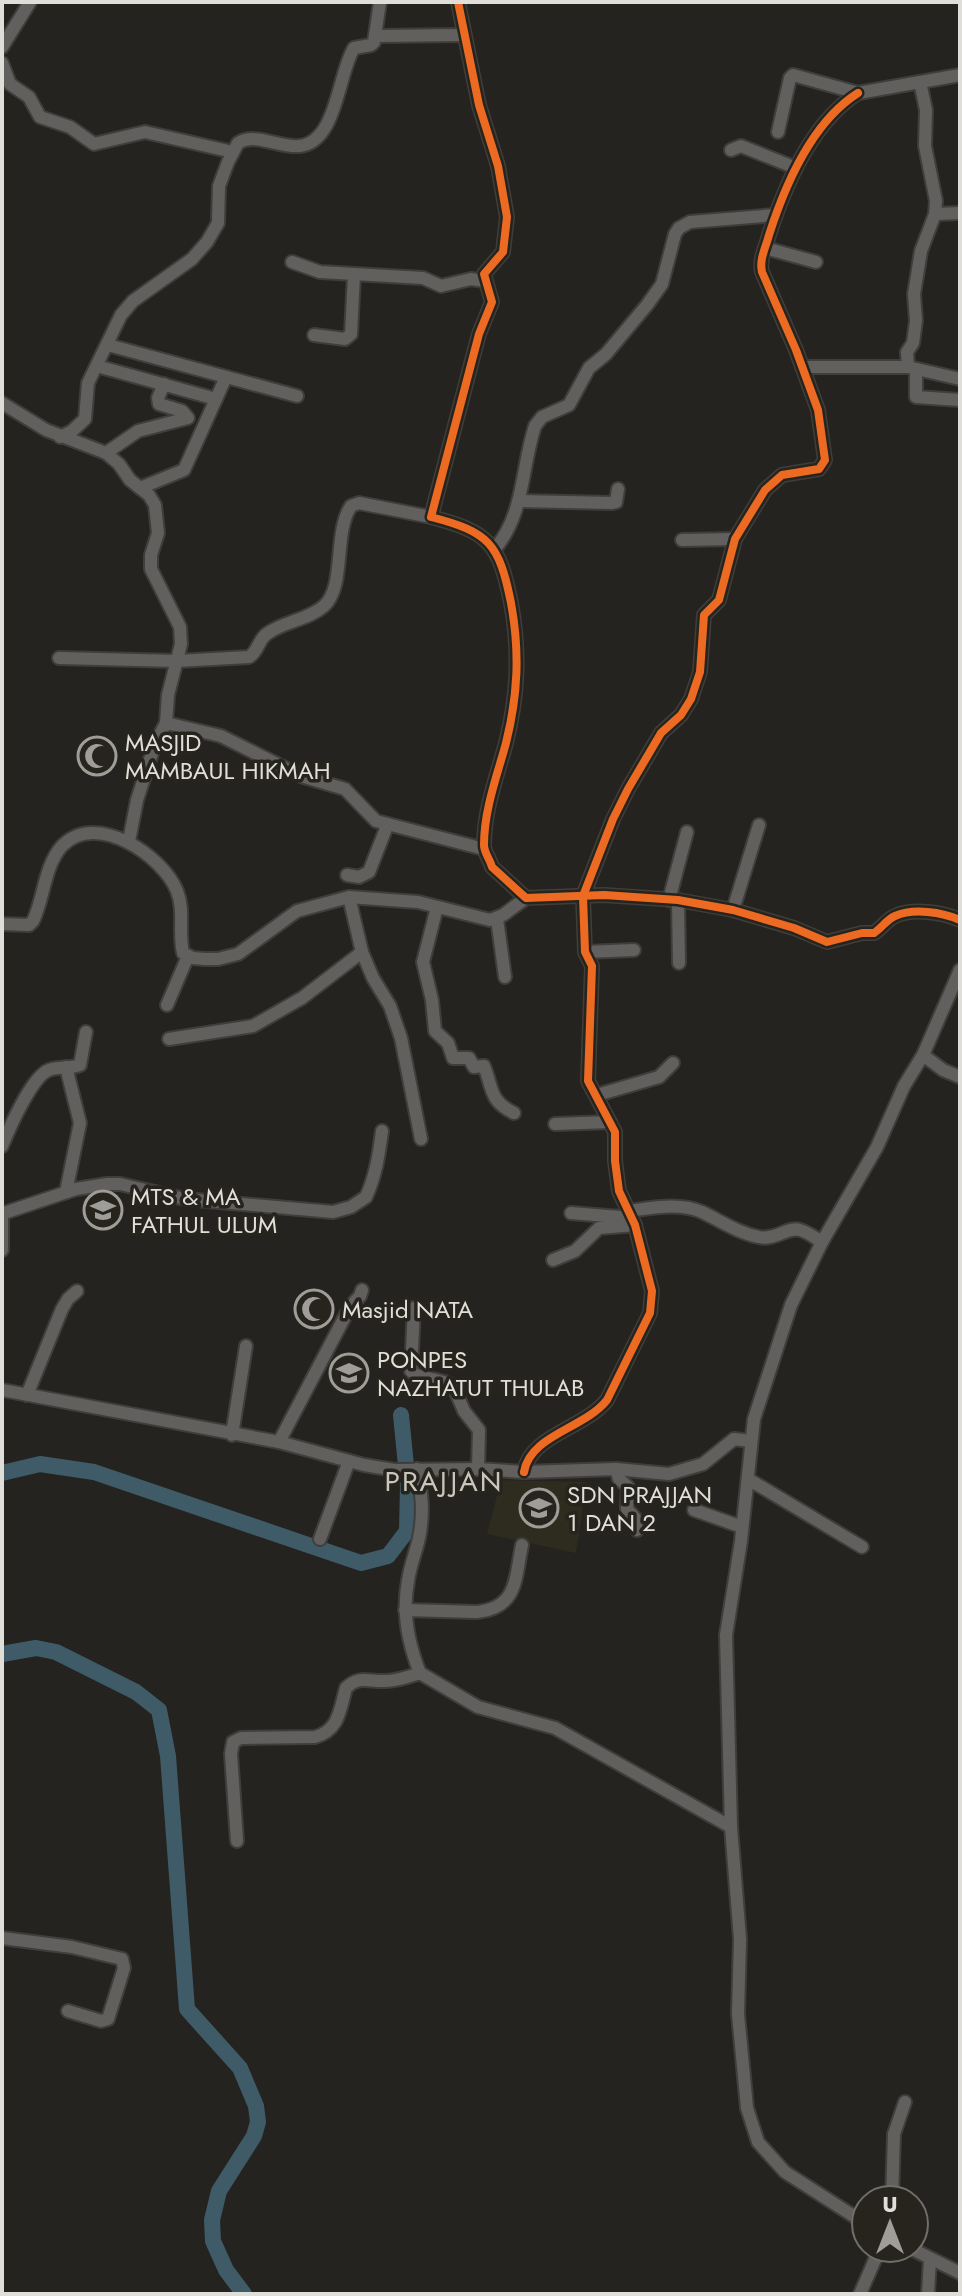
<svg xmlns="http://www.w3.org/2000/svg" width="962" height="2296" font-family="Jost,sans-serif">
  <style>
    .built { fill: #2e2b1f }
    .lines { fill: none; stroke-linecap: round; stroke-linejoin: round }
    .river { stroke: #3f5b68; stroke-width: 16 }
    .minor-casing { stroke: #3f3e3b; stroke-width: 16 }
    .minor { stroke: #61605e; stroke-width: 12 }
    .cycleway-casing { stroke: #26241d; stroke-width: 13 }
    .cycleway { stroke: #ed6a23; stroke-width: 8 }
    .labels { text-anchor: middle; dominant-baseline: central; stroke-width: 7; stroke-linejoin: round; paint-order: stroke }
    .poi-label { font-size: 24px; fill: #dfded9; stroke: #26241d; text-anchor: start }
    .quarter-label { font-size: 28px; letter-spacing: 2px; fill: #c9c6bd; stroke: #26241d }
  </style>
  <rect width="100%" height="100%" fill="#24231f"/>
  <!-- built -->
  <path class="built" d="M501,1480L587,1482L576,1553L487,1534Z"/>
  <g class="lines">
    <!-- river -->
    <g class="river">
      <path d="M2,1473L40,1464L94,1472L361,1563L388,1556L407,1531L408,1486L401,1415"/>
      <path d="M2,1654L36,1648L56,1652L136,1692L159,1710L168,1756L187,2009L240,2068L256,2106L258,2122L254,2136L219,2191L212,2220L213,2241L226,2270L244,2294"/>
    </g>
    <!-- minor casing -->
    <g class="minor-casing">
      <g id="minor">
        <path d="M458,2L479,105L498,166L507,217L503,252L484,274L492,302L479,334L431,517C489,532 499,543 511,603C520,652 518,695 506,743C497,776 484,810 484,845C484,853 490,859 492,867L526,898L604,895L678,900L733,910L794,928L827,942L862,933H874C882,928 886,920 895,916C913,908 942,912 960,920"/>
        <path d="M375,36L463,35"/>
        <path d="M2,47L30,2"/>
        <path d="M2,63L10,84L29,97L40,117L70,127L94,144L145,132L233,152"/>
        <path d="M778,132L790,78L793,75L858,93L960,75"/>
        <path d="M731,150L741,146L796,168"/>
        <path d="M935,214L960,213"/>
        <path d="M765,248L816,262"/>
        <path d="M292,262L320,272L423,278L441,286L471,279L485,281"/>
        <path d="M314,335L345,339L351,334L354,275"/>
        <path d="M108,345L297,396"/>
        <path d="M97,366L216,399"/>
        <path d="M802,367H908L960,379"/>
        <path d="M908,367L907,352L913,343L916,321L914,294L921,251L935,214L936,201L925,146L926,110L920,82"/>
        <path d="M916,369V397L960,400"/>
        <path d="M2,403L46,430L106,453L119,464L130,480L149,495L155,505L158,533L151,555V569L180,627L181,644L168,695L166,723L155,744L137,800L129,841"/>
        <path d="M60,437L72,431L85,419L88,383L121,315L133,301L192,259L207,242L218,223L219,186L228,162L238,143C256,132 279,148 299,146C337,143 338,73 354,48L371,45L374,42L380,2"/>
        <path d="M106,453L138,431L188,418L182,411L159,404L158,398L164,384"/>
        <path d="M140,488L184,470L226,377"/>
        <path d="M520,501L612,503L616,502L618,489"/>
        <path d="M682,540L735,539"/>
        <path d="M494,550C525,514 521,468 535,426L542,417L569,405L589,368L606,354L647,305L662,284L675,234L679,228L690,222L775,215"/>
        <path d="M59,658L177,661L249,657C259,651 258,639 268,633C285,621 308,620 324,606C346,586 333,533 351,506L359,503L431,517"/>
        <path d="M166,723L221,736L301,776L345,789L376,821L484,849"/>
        <path d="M347,875L359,877L369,872L387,826"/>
        <path d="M349,897L362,952L373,978L390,1006L401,1038L421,1139"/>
        <path d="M669,900L687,832"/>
        <path d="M678,900L679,963"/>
        <path d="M437,907L423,962L432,1000L435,1031L448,1043L453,1058H469L474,1067L484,1066C493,1088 489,1101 514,1113"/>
        <path d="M733,910L759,825"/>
        <path d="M497,919L505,977"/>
        <path d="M2,924L29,925L33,921C44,899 44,866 62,846C96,810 163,856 177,891C185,911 178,932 183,953L193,958L205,959H218L238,954L297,911L349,897L418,902L490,920L503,915L526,898"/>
        <path d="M585,952L634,950"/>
        <path d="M167,1005L188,956"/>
        <path d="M169,1039L253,1026L302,998L362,952"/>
        <path d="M923,1055L943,1070L960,1077"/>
        <path d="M66,1067L80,1123L66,1192"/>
        <path d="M597,1095L659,1077L673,1063"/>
        <path d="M555,1124L610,1122"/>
        <path d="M2,1146C9,1129 32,1076 49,1070C59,1066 70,1069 80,1065L86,1032"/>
        <path d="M628,1211C652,1208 679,1202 702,1212C721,1221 738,1233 759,1237C775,1241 788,1226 800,1230C808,1232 815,1238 822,1242"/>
        <path d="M2,1213V1250"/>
        <path d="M4,1213L76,1189L107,1184H120L185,1199L333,1212L351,1207L366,1197C376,1175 379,1154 382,1131"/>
        <path d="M571,1213L632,1218"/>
        <path d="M553,1260L575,1251L599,1228L635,1225"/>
        <path d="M414,1308L411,1371L416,1375L448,1383L455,1390L464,1411L479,1430L478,1469"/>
        <path d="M2,1390L279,1442L364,1465L394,1470L478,1469L524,1472L616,1469L669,1474L703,1464L734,1439L751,1441"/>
        <path d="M27,1395L62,1309L68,1299L77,1291"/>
        <path d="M232,1435L246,1346"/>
        <path d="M279,1442L350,1307L360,1296L362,1290"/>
        <path d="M417,1469C422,1493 424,1514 419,1538C416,1552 410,1566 408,1581C402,1612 408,1643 420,1673L478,1707L555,1728L731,1827"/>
        <path d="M616,1469L619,1479L628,1487L627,1509L635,1518L637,1530"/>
        <path d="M524,1472C530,1435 584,1429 607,1400L650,1313L652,1291L635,1225L619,1191L615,1161V1132L588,1081L592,966L585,952L583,896L613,819L628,789L661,733L681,715L691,699L700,672L704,615L719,600L735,539L765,490L782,475L819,469L825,460L818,410L796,350L762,272C759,259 766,247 769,235C785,185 812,122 858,93"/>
        <path d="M748,1479L862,1547"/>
        <path d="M694,1510L742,1527"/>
        <path d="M320,1539L349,1461"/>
        <path d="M405,1610L477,1612C518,1608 515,1578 522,1545"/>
        <path d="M237,1841L231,1754L233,1742L241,1738L315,1737C339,1731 340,1709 346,1688C359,1675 369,1682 385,1681C397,1681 408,1677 420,1673"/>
        <path d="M2,1938L72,1947L122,1959L124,1968L108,2019L101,2021L68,2011"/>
        <path d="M892,2200L894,2134L905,2102"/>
        <path d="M866,2224L785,2172L758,2142L747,2108L738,2014L740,1939L731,1827L726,1635L741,1541L754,1419L791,1305L822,1242L877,1147L904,1086L923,1055L960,970"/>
        <path d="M910,2248L960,2273"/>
        <path d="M860,2294L880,2248"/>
        <path d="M928,2294L930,2259"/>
      </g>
    </g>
    <!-- minor -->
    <use href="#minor" class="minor"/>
    <!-- cycleway casing -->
    <g class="cycleway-casing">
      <g id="cycleway">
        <path d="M458,2L479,105L498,166L507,217L503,252L484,274L492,302L479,334L431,517C489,532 499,543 511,603C520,652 518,695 506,743C497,776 484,810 484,845C484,853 490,859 492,867L526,898L604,895L678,900L733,910L794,928L827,942L862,933H874C882,928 886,920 895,916C913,908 942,912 960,920"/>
        <path d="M524,1472C530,1435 584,1429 607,1400L650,1313L652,1291L635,1225L619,1191L615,1161V1132L588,1081L592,966L585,952L583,896L613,819L628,789L661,733L681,715L691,699L700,672L704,615L719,600L735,539L765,490L782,475L819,469L825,460L818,410L796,350L762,272C759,259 766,247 769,235C785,185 812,122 858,93"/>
      </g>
    </g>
    <!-- cycleway -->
    <use href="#cycleway" class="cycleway"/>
  </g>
  <!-- icons -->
  <defs>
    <g id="mosque-ring" transform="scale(2)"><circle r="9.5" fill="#26241d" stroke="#9e9d98" stroke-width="1.5"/><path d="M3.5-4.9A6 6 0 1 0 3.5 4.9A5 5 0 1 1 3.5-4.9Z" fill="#9e9d98"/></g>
    <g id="school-ring" transform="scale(2)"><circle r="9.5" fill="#26241d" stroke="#9e9d98" stroke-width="1.5"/><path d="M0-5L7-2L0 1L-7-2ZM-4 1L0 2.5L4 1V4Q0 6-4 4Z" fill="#9e9d98"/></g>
  </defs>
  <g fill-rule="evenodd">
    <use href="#mosque-ring" x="97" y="756"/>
    <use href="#school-ring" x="103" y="1210"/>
    <use href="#mosque-ring" x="314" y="1309"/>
    <use href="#school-ring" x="349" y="1373"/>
    <use href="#school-ring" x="539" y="1508"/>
  </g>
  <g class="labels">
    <!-- poi labels -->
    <g class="poi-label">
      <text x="125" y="742">MASJID<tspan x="125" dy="28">MAMBAUL HIKMAH</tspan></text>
      <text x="131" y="1196">MTS &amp; MA<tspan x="131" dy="28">FATHUL ULUM</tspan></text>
      <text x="342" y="1309">Masjid NATA</text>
      <text x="377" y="1359">PONPES<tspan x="377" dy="28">NAZHATUT THULAB</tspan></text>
      <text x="567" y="1494">SDN PRAJJAN<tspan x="567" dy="28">1 DAN 2</tspan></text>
    </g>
    <!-- quarter labels -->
    <g class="quarter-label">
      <text x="444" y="1481">PRAJJAN</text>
    </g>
  </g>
  <!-- border -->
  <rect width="962" height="2296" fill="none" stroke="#dfded9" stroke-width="8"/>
  <!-- north arrow -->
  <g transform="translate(890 2224)"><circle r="38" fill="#26241d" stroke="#706e68" stroke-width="2"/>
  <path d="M0-6L14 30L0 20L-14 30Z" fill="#9e9d98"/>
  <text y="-12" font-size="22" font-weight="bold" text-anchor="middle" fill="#dfded9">U</text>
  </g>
</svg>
